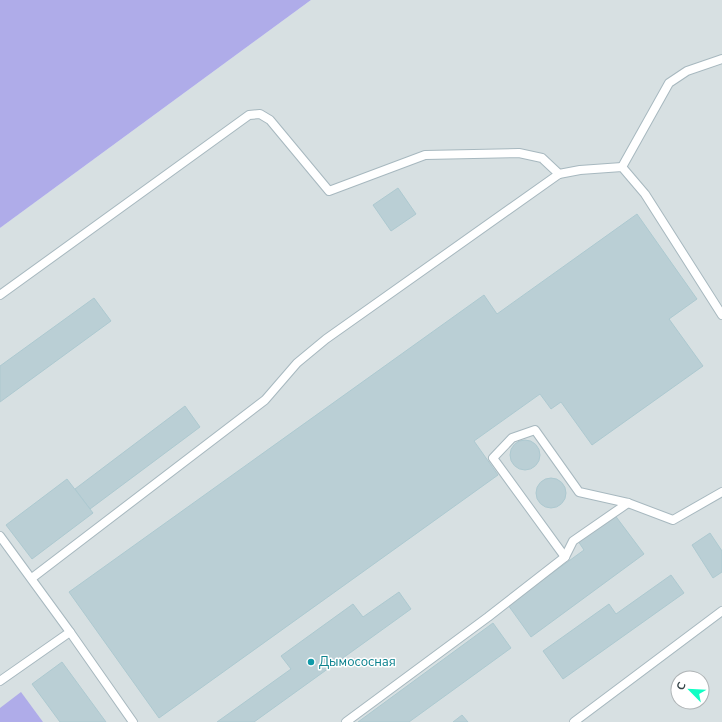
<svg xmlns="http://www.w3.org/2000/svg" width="722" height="722" font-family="'Nunito Sans',sans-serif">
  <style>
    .industrial { fill: #d7e0e2; fill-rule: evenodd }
    .green { fill: #aface9 }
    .building { fill: #bacfd5; stroke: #adc9d0 }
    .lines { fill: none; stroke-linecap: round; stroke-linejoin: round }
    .service-casing { stroke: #a7b8bf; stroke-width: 10 }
    .service { stroke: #fff; stroke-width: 8 }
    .culture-dot { fill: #0f9aa8; stroke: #fff; stroke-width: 1.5 }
    .labels { text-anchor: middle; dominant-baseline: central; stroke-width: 3; stroke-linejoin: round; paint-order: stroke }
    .culture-label { font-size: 13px; fill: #0d838f; stroke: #fff; text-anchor: start }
  </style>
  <rect width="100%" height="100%" fill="#e5eff3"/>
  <!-- industrial -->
  <path class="industrial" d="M311,0H722V722H0V228ZM678,678H702V702H678Z"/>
  <!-- green -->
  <g class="green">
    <path d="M0,0H311L0,228Z"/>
    <path d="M21,692L43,722H0V708Z"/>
  </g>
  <!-- building -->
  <g class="building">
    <path d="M398,188L416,214L391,231L373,205Z"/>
    <path d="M637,214L697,299L669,319L703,366L592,445L561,402L551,409L540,394L474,441L498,475L159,718L69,592L484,295L497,314Z"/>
    <path d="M94,298L111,321L0,402V366Z"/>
    <path d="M185,406L200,427L90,509L75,489Z"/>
    <circle cx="525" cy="455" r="15"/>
    <circle cx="551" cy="493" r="15"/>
    <path d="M67,479L93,513L32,559L6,525Z"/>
    <path d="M614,514L644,554L531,637L508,605L584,550L578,541Z"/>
    <path d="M710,533L722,551V572L713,578L692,545Z"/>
    <path d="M671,575L684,593L563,679L543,651L609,604L616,614Z"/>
    <path d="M399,592L411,609L254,722H217L291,669L281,656L353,604L363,617Z"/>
    <path d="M493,623L511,648L409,722H358Z"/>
    <path d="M62,662L106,722H60L32,684Z"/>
    <path d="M462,715L468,722H453Z"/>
  </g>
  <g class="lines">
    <!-- service casing -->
    <g class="service-casing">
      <g id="service">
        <path d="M622,167L669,83L687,71L722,59"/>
        <path d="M0,295L249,115L260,114L270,120L329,191L425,155L519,153L542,158L559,174"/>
        <path d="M0,536L70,632L0,681"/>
        <path d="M565,557L493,458L512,438L535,430L579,492L628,503L673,520L722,492"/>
        <path d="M32,578L265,400L297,363L326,339L559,174L580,170L622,167L645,194L722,315"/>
        <path d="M70,632L133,722"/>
        <path d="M346,722L488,617L565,557L573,541L628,503"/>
        <path d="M574,722L722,611"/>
      </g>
    </g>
    <!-- service -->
    <use href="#service" class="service"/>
  </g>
  <!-- markers -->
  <circle class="culture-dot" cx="311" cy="662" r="4"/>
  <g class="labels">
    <!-- culture labels -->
    <g class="culture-label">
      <text x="319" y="662">Дымососная</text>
    </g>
  </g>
  <!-- north arrow -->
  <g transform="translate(690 690) rotate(294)"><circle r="19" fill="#ffffff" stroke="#aeb3b5"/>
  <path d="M0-3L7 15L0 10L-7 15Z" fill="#10ffc4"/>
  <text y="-6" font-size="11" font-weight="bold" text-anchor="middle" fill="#344246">С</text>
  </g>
</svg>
